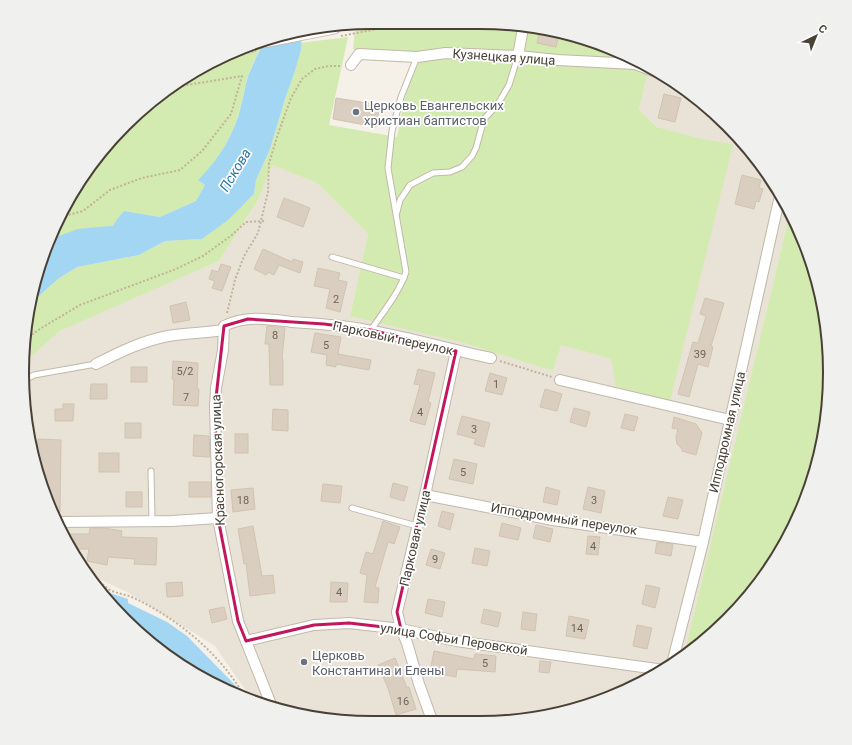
<svg xmlns="http://www.w3.org/2000/svg" width="852" height="745" font-family="Roboto,sans-serif">
  <style>
    .residential { fill: #e9e2d6 }
    .green { fill: #d3eab0 }
    .water { fill: #a3d6f3 }
    .building { fill: #dacec0; stroke: #d2c3b0 }
    .lines { fill: none; stroke-linecap: round; stroke-linejoin: round }
    .service-casing { stroke: #c1b8aa; stroke-width: 7 }
    .minor-casing { stroke: #c1b8aa; stroke-width: 12 }
    .tertiary-casing { stroke: #c1b8aa; stroke-width: 15 }
    .path { stroke: #c3b39b; stroke-width: 2; stroke-dasharray: 2 2; stroke-linecap: butt }
    .service { stroke: #fff; stroke-width: 5 }
    .minor { stroke: #fff; stroke-width: 10 }
    .tertiary { stroke: #fff; stroke-width: 13 }
    .marked { fill: none; stroke: #c2185b; stroke-width: 3; stroke-linejoin: round }
    .worship-dot { fill: #6b7280; stroke: #fff; stroke-width: 1.5 }
    .labels { text-anchor: middle; dominant-baseline: central; stroke-width: 3.5; stroke-linejoin: round; paint-order: stroke }
    .number-label { font-size: 11px; fill: #6d6458 }
    .street-label { font-size: 13px; fill: #494136; stroke: #fff }
    .worship-label { font-size: 13px; fill: #5b616d; stroke: #fff; text-anchor: start }
    .water-label { font-size: 14px; font-style: italic; fill: #2878a8; stroke: #fff }
    .rim { fill: none; stroke: #494136; stroke-width: 2 }
  </style>
  <rect width="100%" height="100%" fill="#f5f0e8"/>
  <!-- residential -->
  <path class="residential" d="M649,67L655,69L710,109L757,159L789,217L684,655L655,676L592,704L503,722L372,723L304,716L253,701L215,646L129,593L89,574L69,548L41,485L23,396L24,363L60,331L219,261L259,198L272,165L317,183L368,234L350,315L464,343L553,371L561,345L611,359L733,144L703,139L657,127L639,110Z"/>
  <!-- green -->
  <g class="green">
    <path d="M383,22L548,29L649,67L639,110L657,127L703,139L733,144L670,401L616,386L611,359L561,345L553,371L464,343L350,316L368,234L317,183L272,165L259,198L219,261L60,331L24,363L25,327L33,298L39,296L58,279L77,267L139,255L165,241L202,239L247,201L254,194L256,180L270,149L285,99L295,71L301,50L300,43L348,37L329,125L397,137L414,51L353,49L355,29Z"/>
    <path d="M261,47C256,58 250,68 247,79C245,89 243,99 240,109C232,137 219,160 198,180L205,185L196,201L160,217L124,211L117,219L113,227H97L48,240L94,159L142,109L217,58L230,53Z"/>
    <path d="M789,217L811,260L827,327L829,396L825,421L792,531L757,586L710,636L684,655Z"/>
  </g>
  <!-- water -->
  <g class="water">
    <path d="M302,31L301,50L295,71L285,99L270,149L256,180L254,194L228,220L202,239L165,241L139,255L77,267L58,279L39,296L33,298L48,240L78,229L97,227L113,226L117,219L124,211L160,217L196,201L205,185L198,180C219,159 234,135 241,106C244,96 245,86 248,76C252,66 256,57 261,48L260,42Z"/>
    <path d="M101,590L128,599V603L167,622L187,636L235,685L243,698L178,664L125,620Z"/>
  </g>
  <!-- building -->
  <g class="building">
    <path d="M540,28L548,29L559,33L556,47L537,43Z"/>
    <path d="M664,94L681,98L675,122L658,118Z"/>
    <path d="M336,98L380,105L376,127L333,119Z"/>
    <path d="M742,175L761,180L759,188L763,189L759,202L756,201L754,209L735,204Z"/>
    <path d="M284,198L310,208L303,227L277,217Z"/>
    <path d="M263,249L292,262L293,259L303,262L300,273L279,265L274,275L268,272L266,275L254,269Z"/>
    <path d="M221,264L231,267L222,291L212,288L215,281L209,279L212,270L218,272Z"/>
    <path d="M318,268L340,273L338,280L347,282L340,312L326,308L330,289L314,286Z"/>
    <path d="M705,298L724,303L711,346L713,347L708,367L698,364L689,397L678,394L693,342L698,343L706,316L700,314Z"/>
    <path d="M186,302L190,320L173,323L170,306Z"/>
    <path d="M267,326L285,328L282,359H283V385H270L269,344H265Z"/>
    <path d="M315,333L341,337L338,354L371,360L369,370L336,364V367L326,365L327,355L311,352Z"/>
    <path d="M173,361L198,363L197,389H199L198,406L173,405L174,379H172Z"/>
    <rect x="131" y="367" width="16" height="15"/>
    <path d="M418,369L435,373L428,402L431,403L425,425L410,421L420,385L414,384Z"/>
    <path d="M490,373L507,378L502,395L485,391Z"/>
    <path d="M91,384H107V399H90Z"/>
    <path d="M545,389L562,394L557,411L540,407Z"/>
    <path d="M63,404H74L73,421H55V409H63Z"/>
    <path d="M574,408L590,412L586,427L570,422Z"/>
    <path d="M273,409L288,410V431L272,430Z"/>
    <path d="M625,414L638,417L634,431L621,428Z"/>
    <path d="M462,416L490,423L484,447L474,444L476,439L457,434Z"/>
    <path d="M674,417L696,424L702,433L696,455L682,451V449L677,444L676,438L678,429L672,428Z"/>
    <rect x="125" y="423" width="16" height="15"/>
    <rect x="235" y="434" width="13" height="19"/>
    <path d="M194,435L209,436L210,457L193,456Z"/>
    <path d="M38,439L61,440L60,512H53L41,485L37,468Z"/>
    <rect x="99" y="453" width="20" height="19"/>
    <path d="M454,459L477,464L473,484L449,479Z"/>
    <rect x="189" y="482" width="22" height="15"/>
    <path d="M393,483L408,487L404,501L390,497Z"/>
    <path d="M323,484L342,486L340,503L321,501Z"/>
    <path d="M546,487L560,491L557,505L543,502Z"/>
    <path d="M588,487L605,491L601,513L583,509Z"/>
    <path d="M253,488L255,509L233,512L231,490Z"/>
    <rect x="126" y="492" width="16" height="15"/>
    <path d="M668,497L683,500L678,519L663,516Z"/>
    <path d="M442,511L454,514L450,530L438,526Z"/>
    <path d="M383,521L400,527L394,544L388,542L375,587L379,588L378,603L364,602L367,575L360,573L366,552L373,554Z"/>
    <path d="M502,523L521,528L518,540L499,536Z"/>
    <path d="M536,525L553,529L550,542L533,538Z"/>
    <path d="M253,526L262,576L273,575L275,593L250,596L246,563L244,564L238,529Z"/>
    <path d="M90,528H104L122,531L121,537L157,538L156,565L134,564L135,559L108,557L107,565L87,561L89,549H70L63,534H89Z"/>
    <path d="M588,536L600,537L598,555L586,554Z"/>
    <path d="M657,542L673,544L671,556L655,553Z"/>
    <path d="M475,548L490,551L487,566L472,563Z"/>
    <path d="M431,549L445,553L440,569L426,565Z"/>
    <path d="M182,582L183,596L167,597L166,583Z"/>
    <path d="M331,582L348,583L347,602H330Z"/>
    <path d="M646,585L660,588L655,608L642,604Z"/>
    <path d="M428,599L445,602L442,617L425,613Z"/>
    <path d="M224,607L227,619L212,623L209,610Z"/>
    <path d="M484,609L501,613L498,627L481,623Z"/>
    <path d="M523,612L537,614L535,631L521,629Z"/>
    <path d="M569,616L589,620L585,639L566,636Z"/>
    <path d="M637,625L652,628L647,649L633,646Z"/>
    <path d="M434,651L474,659L475,654L496,656L495,672L457,669L456,677L430,672Z"/>
    <path d="M395,658L407,688L409,687L416,709L396,715L388,688L378,665Z"/>
    <path d="M540,661L551,662L549,673L539,672Z"/>
  </g>
  <g class="lines">
    <!-- service casing -->
    <g class="service-casing">
      <g id="service">
        <path d="M397,212L400,200L410,185L433,173L450,172L462,167L472,156L476,148L484,119L498,104L509,85L518,56"/>
        <path d="M332,257L404,278"/>
        <path d="M371,330C383,312 399,293 406,272L388,168L392,131L401,97L417,57"/>
        <path d="M23,381L34,375L96,364"/>
        <path d="M151,471L152,520"/>
        <path d="M352,508L417,526"/>
      </g>
    </g>
    <!-- minor casing -->
    <g class="minor-casing">
      <g id="minor">
        <path d="M518,56L523,28"/>
        <path d="M351,65L359,54L417,57L446,53L518,56L558,60L635,64L662,74"/>
        <path d="M96,364C120,352 142,341 168,336C186,333 205,333 223,330"/>
        <path d="M560,380L730,420"/>
        <path d="M425,495L553,520L703,542"/>
        <path d="M57,522L172,521L218,518"/>
        <path d="M246,641L314,625L349,623L401,629L456,641L664,670"/>
        <path d="M672,664L703,542L779,200"/>
        <path d="M272,707L238,621L218,518L215,407L216,388L223,350L224,326C246,315 269,319 293,322C319,324 346,325 372,331C412,338 451,350 491,358"/>
        <path d="M433,723L419,684L407,643L401,629L397,612L425,495L456,351"/>
      </g>
    </g>
    <!-- tertiary casing -->
    <g class="tertiary-casing">
      <path id="tertiary" d="M263,41L334,27"/>
    </g>
    <!-- path -->
    <g class="path">
      <path d="M341,36L408,23"/>
      <path d="M216,59L256,51"/>
      <path d="M61,217L83,211L110,190L142,178L180,170L202,151L231,114L242,76L175,87"/>
      <path d="M227,313L235,280L244,256L258,233L268,192L269,163L279,131L291,98L302,79L315,69L329,66H342"/>
      <path d="M25,339L43,327L80,305L176,269L203,256L232,235L246,222L266,221"/>
      <path d="M500,361L552,377"/>
      <path d="M95,581C97,582 101,583 103,585C106,586 107,589 110,590C118,594 126,594 134,598C178,619 222,655 246,699"/>
    </g>
    <!-- service -->
    <use href="#service" class="service"/>
    <!-- minor -->
    <use href="#minor" class="minor"/>
    <!-- tertiary -->
    <use href="#tertiary" class="tertiary"/>
  </g>
  <!-- marked area -->
  <path class="marked" d="M248,319L324,324L371,330L456,351L397,612L401,629L349,623L314,625L246,641L238,621L218,518L215,407L224,326Z"/>
  <!-- markers -->
  <g class="worship-dot">
    <circle cx="356" cy="112" r="4"/>
    <circle cx="304" cy="662" r="4"/>
  </g>
  <g class="labels">
    <!-- number labels -->
    <g class="number-label">
      <text x="336" y="299">2</text>
      <text x="275" y="335">8</text>
      <text x="326" y="345">5</text>
      <text x="700" y="354">39</text>
      <text x="185" y="371">5/2</text>
      <text x="496" y="384">1</text>
      <text x="186" y="397">7</text>
      <text x="420" y="412">4</text>
      <text x="474" y="429">3</text>
      <text x="463" y="472">5</text>
      <text x="243" y="500">18</text>
      <text x="594" y="500">3</text>
      <text x="593" y="546">4</text>
      <text x="435" y="559">9</text>
      <text x="339" y="592">4</text>
      <text x="577" y="628">14</text>
      <text x="485" y="663">5</text>
      <text x="403" y="701">16</text>
    </g>
    <!-- street labels -->
    <g class="street-label">
      <text transform="translate(504 57) rotate(4)">Кузнецкая улица</text>
      <text transform="translate(393 338) rotate(12)">Парковый переулок</text>
      <text transform="translate(727 432) rotate(-77)">Ипподромная улица</text>
      <text transform="translate(218 460) rotate(-92)">Красногорская улица</text>
      <text transform="translate(564 519) rotate(9)">Ипподромный переулок</text>
      <text transform="translate(415 538) rotate(-77)">Парковая улица</text>
      <text transform="translate(454 639) rotate(9)">улица Софьи Перовской</text>
    </g>
    <!-- worship labels -->
    <g class="worship-label">
      <text x="364" y="105">Церковь Евангельских<tspan x="364" dy="15">христиан баптистов</tspan></text>
      <text x="312" y="655">Церковь<tspan x="312" dy="15">Константина и Елены</tspan></text>
    </g>
    <!-- water labels -->
    <g class="water-label">
      <text transform="translate(235 170) rotate(-59)">Пскова</text>
    </g>
  </g>
  <!-- crop -->
  <path d="M0 0H852V745H0ZM372 29H480A343 343 0 0 1 823 372V373A343 343 0 0 1 480 716H372A343 343 0 0 1 29 373V372A343 343 0 0 1 372 29Z" fill="#f0f0ef" fill-rule="evenodd"/>
  <path class="rim" d="M372 29H480A343 343 0 0 1 823 372V373A343 343 0 0 1 480 716H372A343 343 0 0 1 29 373V372A343 343 0 0 1 372 29Z"/>
  <!-- north arrow -->
  <g transform="translate(816 36) rotate(43)" stroke="#ffffff" stroke-width="3" paint-order="stroke">
  <path d="M0-3L7 15L0 10L-7 15Z" fill="#494136"/>
  <text y="-6" font-size="11" font-weight="bold" text-anchor="middle" fill="#494136">С</text>
  </g>
</svg>
